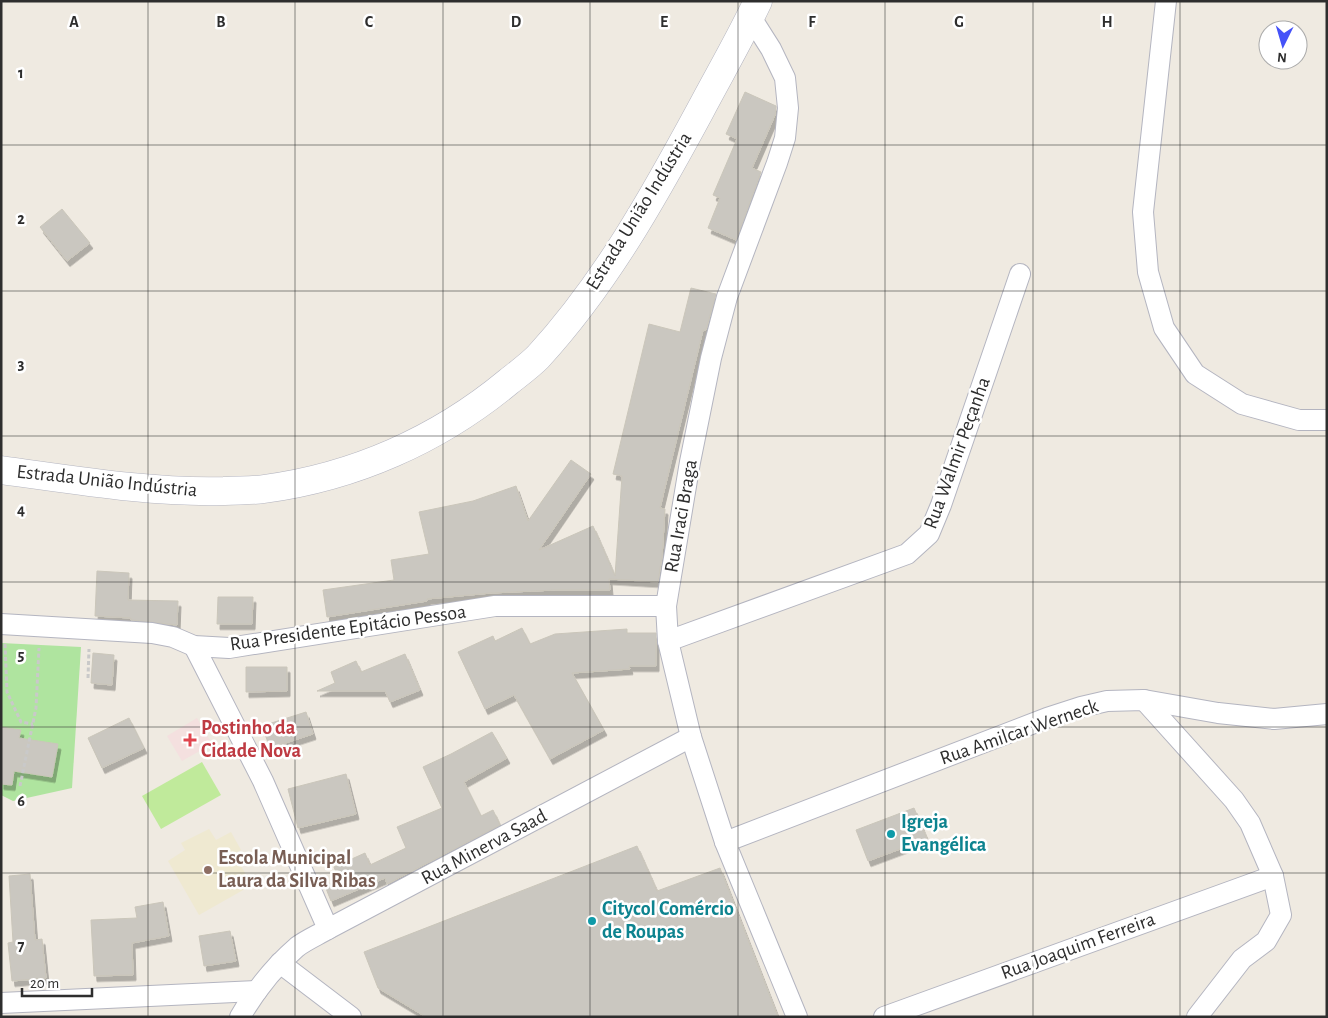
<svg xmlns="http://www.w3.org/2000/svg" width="1328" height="1018" font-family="'Alegreya Sans',sans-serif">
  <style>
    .education { fill: #efe9d1 }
    .medical { fill: #f4e0df }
    .green { fill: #afe49f }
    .pitch { fill: #c0ea9b }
    .building { fill: #cac7c0; stroke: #cac6ba; filter: url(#shadow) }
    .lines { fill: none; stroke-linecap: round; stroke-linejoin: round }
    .minor-casing { stroke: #b4b5c0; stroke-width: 22 }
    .secondary-casing { stroke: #b4b5c0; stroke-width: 29 }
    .path { stroke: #c9c9c9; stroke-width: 3; stroke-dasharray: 4 2.5; stroke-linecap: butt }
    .minor { stroke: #fff; stroke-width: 20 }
    .secondary { stroke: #fff; stroke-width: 28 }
    .grid { fill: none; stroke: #2e2e2e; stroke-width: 1; stroke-opacity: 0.55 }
    .health-dot { fill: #e0444e; stroke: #fff; stroke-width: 2 }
    .culture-dot { fill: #0f9aa8; stroke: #fff; stroke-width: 2 }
    .education-dot { fill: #8d6e63; stroke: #fff; stroke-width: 2 }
    .labels { text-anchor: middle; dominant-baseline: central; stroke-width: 5; stroke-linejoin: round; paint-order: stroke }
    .street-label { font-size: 20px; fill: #2e2e2e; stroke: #fff }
    .health-label { font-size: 20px; font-weight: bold; fill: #be3a42; stroke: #fff; text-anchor: start }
    .culture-label { font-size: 20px; font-weight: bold; fill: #0d838f; stroke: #fff; text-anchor: start }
    .education-label { font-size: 20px; font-weight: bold; fill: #785e54; stroke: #fff; text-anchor: start }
    .grid-label { font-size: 16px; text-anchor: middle; font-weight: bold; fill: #2e2e2e; stroke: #fff; stroke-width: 5; stroke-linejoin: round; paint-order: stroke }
  </style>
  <defs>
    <filter id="shadow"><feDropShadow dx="3" dy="5.5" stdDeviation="0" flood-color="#0004"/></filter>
  </defs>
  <rect width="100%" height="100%" fill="#efeae1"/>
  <!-- education -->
  <path class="education" d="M209,829L216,840L231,832L241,850L234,854L252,885L199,915L168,861L185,850L181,843Z"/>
  <!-- medical -->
  <path class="medical" d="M197,718L212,744L182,761L167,736Z"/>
  <!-- green -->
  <path class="green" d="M1,643L81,647L72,788L13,801L1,795Z"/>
  <!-- pitch -->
  <path class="pitch" d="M202,762L221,795L161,829L142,796Z"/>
  <!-- building -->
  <g class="building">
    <path d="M745,92L776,106V108L775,115L752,168L761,172L736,240L708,228L720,198L713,195L737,139L726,134Z"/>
    <path d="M62,209L90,243L67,261L40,227Z"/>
    <path d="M691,288L716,294L706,330H703L660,508L665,509L662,557L658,582L609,579L610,590H555L491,593L427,599V601L327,617L323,590L394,580L391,560L429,554L419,512L473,501L516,486L528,521L571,460L591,474L539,550L593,526L615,576L622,476L613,474L649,324L680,332Z"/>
    <path d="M97,571L129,573L128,600L178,601L177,625L131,620V618L95,616Z"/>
    <path d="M218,597H253L252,624H217Z"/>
    <path d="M522,628L530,644L555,634L627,629V633H656V666H629L630,669L572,673L604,730L550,759L514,695L485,709L458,652L493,636L495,641Z"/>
    <path d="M93,653L114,655L112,685L91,683Z"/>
    <path d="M405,654L420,690L390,702L385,691H317L335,683L331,672L356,661L361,672Z"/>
    <path d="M246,667H287V691L246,692Z"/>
    <path d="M306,712L313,734L270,748L262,726Z"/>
    <path d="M129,718L144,748L102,768L88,738Z"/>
    <path d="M1,727L21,730L19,738L58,744L52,777L14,771L12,785L1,784Z"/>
    <path d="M492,732L507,758L464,782L481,816L493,810L500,825L387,884L385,878L331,901L325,886L339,880L334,867L365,853L370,865L406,848L397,827L442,808L423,767L451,754Z"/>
    <path d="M346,774L356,814L298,828L288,789Z"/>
    <path d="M914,808L927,839L868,861L856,830Z"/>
    <path d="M637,846L657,891L720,868L778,1017H426L378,988L364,952Z"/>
    <path d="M30,874L35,940L42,939L46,978L12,981L8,943L13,942L9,876Z"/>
    <path d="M163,902L169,936L132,943L133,975L94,976L91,920L137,918L135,907Z"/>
    <path d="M230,931L236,961L204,966L199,936Z"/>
  </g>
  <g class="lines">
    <!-- minor casing -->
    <g class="minor-casing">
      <g id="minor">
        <path d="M1166,1L1143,212L1148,272L1164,328L1195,374L1242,404L1299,420H1327"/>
        <path d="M750,16L771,49L785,78L788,108L785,138L777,163L727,297L711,358L690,462L666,606L668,641L691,737L725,842L797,1017"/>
        <path d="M1,624L152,633L173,637L194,646L229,648L495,606H666"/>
        <path d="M668,641L907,554L929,534L941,505L1020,274"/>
        <path d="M194,646L263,781L328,929"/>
        <path d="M1144,700L1234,800L1250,823L1273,876L1281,915L1266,941L1242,959L1197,1017"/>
        <path d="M725,842L1047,718L1081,707L1107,701L1144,700L1218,713L1274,719L1327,714"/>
        <path d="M280,963L351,1017"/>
        <path d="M1,1003L257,991"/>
        <path d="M240,1017C255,991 275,966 297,947C306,940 318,935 328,929L691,737"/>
        <path d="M884,1017L1273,876"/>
      </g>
    </g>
    <!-- secondary casing -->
    <g class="secondary-casing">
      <path id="secondary" d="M1,470C75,480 150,493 224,491C238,490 251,491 264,489C354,477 438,440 508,382C518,374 529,366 538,357C605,284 653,198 700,111C719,75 740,39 758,1"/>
    </g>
    <!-- path -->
    <g class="path">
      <path d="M5,644L7,692L21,722L33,724"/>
      <path d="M88,678L89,649"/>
      <path d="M20,786L36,708L39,648"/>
    </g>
    <!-- minor -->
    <use href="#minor" class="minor"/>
    <!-- secondary -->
    <use href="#secondary" class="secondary"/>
  </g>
  <!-- grid -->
  <path class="grid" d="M148,1V1017M295,1V1017M443,1V1017M590,1V1017M738,1V1017M885,1V1017M1033,1V1017M1180,1V1017M1,145H1327M1,291H1327M1,436H1327M1,582H1327M1,727H1327M1,873H1327"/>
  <!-- markers -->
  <path class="health-dot" d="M187.5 732.5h5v5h5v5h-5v5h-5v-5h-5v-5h5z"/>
  <g class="culture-dot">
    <circle cx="891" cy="834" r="5"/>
    <circle cx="592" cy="921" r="5"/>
  </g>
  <circle class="education-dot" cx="208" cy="870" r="5"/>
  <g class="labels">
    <!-- street labels -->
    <g class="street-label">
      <text transform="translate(639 211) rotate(-58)">Estrada União Indústria</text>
      <text transform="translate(957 453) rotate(-70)">Rua Walmir Peçanha</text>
      <text transform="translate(107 481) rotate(6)">Estrada União Indústria</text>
      <text transform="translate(681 516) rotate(-80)">Rua Iraci Braga</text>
      <text transform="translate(348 628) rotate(-8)">Rua Presidente Epitácio Pessoa</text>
      <text transform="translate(1019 732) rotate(-19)">Rua Amilcar Werneck</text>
      <text transform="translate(484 847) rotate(-28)">Rua Minerva Saad</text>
      <text transform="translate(1078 946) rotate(-20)">Rua Joaquim Ferreira</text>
    </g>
    <!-- health labels -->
    <g class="health-label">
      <text x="201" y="728">Postinho da<tspan x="201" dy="23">Cidade Nova</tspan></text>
    </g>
    <!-- culture labels -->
    <g class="culture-label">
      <text x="901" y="822">Igreja<tspan x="901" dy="23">Evangélica</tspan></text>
      <text x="602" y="909">Citycol Comércio<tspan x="602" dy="23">de Roupas</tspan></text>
    </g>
    <!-- education labels -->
    <g class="education-label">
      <text x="218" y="858">Escola Municipal<tspan x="218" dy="23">Laura da Silva Ribas</tspan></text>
    </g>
  </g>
  <g class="grid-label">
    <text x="74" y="27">A</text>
    <text x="221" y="27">B</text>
    <text x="369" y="27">C</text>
    <text x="516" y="27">D</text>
    <text x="664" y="27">E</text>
    <text x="812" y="27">F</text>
    <text x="959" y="27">G</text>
    <text x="1107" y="27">H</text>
    <text x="21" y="78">1</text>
    <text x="21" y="224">2</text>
    <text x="21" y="369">3</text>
    <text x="21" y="515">4</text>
    <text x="21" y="660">5</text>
    <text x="21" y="806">6</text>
    <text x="21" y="951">7</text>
  </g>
  <!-- border -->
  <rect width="1328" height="1018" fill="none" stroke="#2e2e2e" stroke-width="5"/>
  <!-- north arrow -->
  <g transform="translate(1283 45) rotate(185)"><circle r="24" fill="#ffffff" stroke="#ababab"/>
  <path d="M0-4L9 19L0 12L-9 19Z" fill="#4552f8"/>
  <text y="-8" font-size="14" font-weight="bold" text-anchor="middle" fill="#2e2e2e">N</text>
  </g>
  <!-- scale -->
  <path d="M22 988v8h70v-8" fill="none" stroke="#2e2e2e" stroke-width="2.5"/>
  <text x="30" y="988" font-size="15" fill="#2e2e2e" stroke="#ffffff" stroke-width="4" paint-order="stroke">20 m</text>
</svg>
